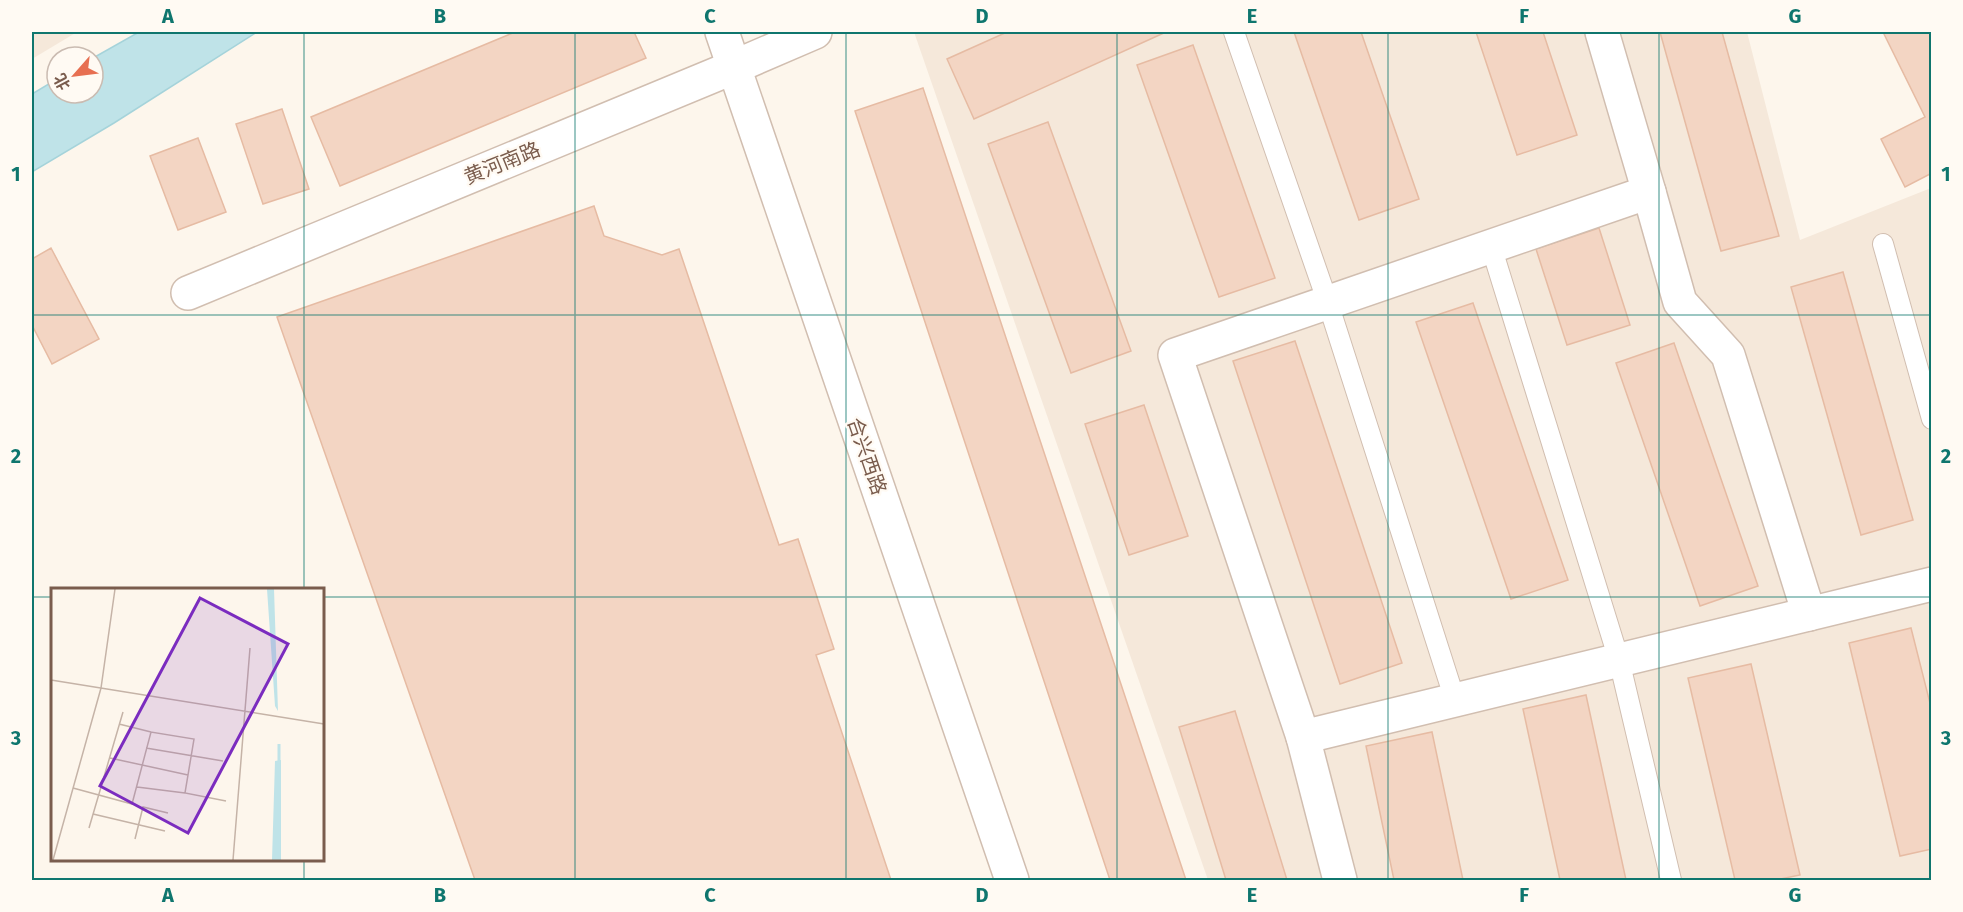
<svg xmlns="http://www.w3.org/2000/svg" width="1963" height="912" font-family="'Fira Sans','Noto Sans SC',sans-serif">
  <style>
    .residential { fill: #f5e8da }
    .water { fill: #bfe3e8; stroke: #a5d3da; stroke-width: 1.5 }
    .building { fill: #f3d5c3; stroke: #e6bba3; stroke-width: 1.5 }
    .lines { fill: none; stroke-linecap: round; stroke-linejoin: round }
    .service-casing { stroke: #d1beb0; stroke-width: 22 }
    .minor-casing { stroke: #d1beb0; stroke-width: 36 }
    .tertiary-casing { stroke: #d1beb0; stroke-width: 36 }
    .service { stroke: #fff; stroke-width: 20 }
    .minor { stroke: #fff; stroke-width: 33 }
    .tertiary { stroke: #fff; stroke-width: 33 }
    .grid { fill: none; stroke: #0f766e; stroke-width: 1.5; stroke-opacity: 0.55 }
    .labels { text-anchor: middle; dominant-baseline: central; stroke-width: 4.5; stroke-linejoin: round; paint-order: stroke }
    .street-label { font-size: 20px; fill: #7a5c4d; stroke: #fffaf3 }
    .inset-river { fill: none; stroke: #bfe3e8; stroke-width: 3 }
    .inset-road { fill: none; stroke: #c5b3a7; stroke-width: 1.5 }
    .view { fill: #7b2cbf; fill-opacity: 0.15; stroke: #7b2cbf; stroke-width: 3 }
    .inset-edge { fill: none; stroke: #7a5c4d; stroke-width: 3 }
    .neatline { fill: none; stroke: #0f766e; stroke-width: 2 }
    .grid-label { font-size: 20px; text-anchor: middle; font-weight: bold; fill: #0f766e }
  </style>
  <rect width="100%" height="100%" fill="#fdf6ec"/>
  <!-- residential -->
  <g class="residential">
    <path d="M32,32H77L32,59Z"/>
    <path d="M914,32H1747L1800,240L1931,188V880H1208Z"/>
  </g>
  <!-- water -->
  <path class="water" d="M139,32H257L114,123L32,172V94L57,79V93H93V58Z"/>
  <!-- building -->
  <g class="building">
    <path d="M515,32H634L646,58L340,186L311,117Z"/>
    <path d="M1007,32H1166L974,119L947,59Z"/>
    <path d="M1294,32H1361L1419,199L1359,220Z"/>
    <path d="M1476,32H1543L1577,135L1517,155Z"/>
    <path d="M1660,32H1722L1779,236L1721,251Z"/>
    <path d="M1883,32H1932V173L1905,187L1881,139L1925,117Z"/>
    <path d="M1193,45L1275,278L1219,297L1137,65Z"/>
    <path d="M923,88L1186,880H1110L855,111Z"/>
    <path d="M282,109L309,189L263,204L236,124Z"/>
    <path d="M1048,122L1131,351L1071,373L988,144Z"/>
    <path d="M198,138L226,212L178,230L150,156Z"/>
    <path d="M594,206L604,236L662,255L679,249L779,545L798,539L834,649L816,655L891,880H475L277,317Z"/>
    <path d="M1599,228L1630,325L1567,345L1536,249Z"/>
    <path d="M51,248L99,339L52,364L32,325V259Z"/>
    <path d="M1843,272L1913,520L1861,535L1791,287Z"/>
    <path d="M1473,303L1568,580L1511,599L1416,322Z"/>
    <path d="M1295,341L1402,663L1340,684L1233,361Z"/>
    <path d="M1674,343L1758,586L1700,606L1616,363Z"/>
    <path d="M1144,405L1188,536L1129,555L1085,424Z"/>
    <path d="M1911,628L1932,711V849L1900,856L1849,643Z"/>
    <path d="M1751,664L1800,875L1775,880H1735L1688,678Z"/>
    <path d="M1586,695L1626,880H1560L1523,709Z"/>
    <path d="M1235,711L1287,880H1226L1179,727Z"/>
    <path d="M1432,732L1463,880H1394L1366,746Z"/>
  </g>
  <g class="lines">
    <!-- service casing -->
    <g class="service-casing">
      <g id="service">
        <path d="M1234,32L1328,303L1455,700"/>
        <path d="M1883,244L1932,419"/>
        <path d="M1491,246L1619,660L1671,880"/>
      </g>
    </g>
    <!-- minor casing -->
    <g class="minor-casing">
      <g id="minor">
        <path d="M1602,32L1649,192L1175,355L1303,737L1932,584"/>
        <path d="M1649,192L1680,302L1728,355L1809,614"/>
        <path d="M188,293L734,67L815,32"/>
        <path d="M1303,737L1340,880"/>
      </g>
    </g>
    <!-- tertiary casing -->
    <g class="tertiary-casing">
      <path id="tertiary" d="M722,32L1012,880"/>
    </g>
    <!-- service -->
    <use href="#service" class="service"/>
    <!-- minor -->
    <use href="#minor" class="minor"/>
    <!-- tertiary -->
    <use href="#tertiary" class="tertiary"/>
  </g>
  <!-- grid -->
  <path class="grid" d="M304,32V590M575,32V880M846,32V880M1117,32V880M1388,32V880M1659,32V880M32,315H1932M32,597H52M322,597H1932M304,860V880"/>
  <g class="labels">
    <!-- street labels -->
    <g class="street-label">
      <text transform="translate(502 163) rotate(-22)">黄河南路</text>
      <text transform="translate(867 456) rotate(71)">合兴西路</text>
    </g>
  </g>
  <!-- overview -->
  <g transform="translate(51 588)">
    <rect width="273" height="273" fill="#fdf6ec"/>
    <path d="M216,1H223L227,123L224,118ZM230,172V272H221L224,173Z" fill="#bfe3e8"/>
    <path class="inset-river" d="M228,176V156"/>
    <path class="inset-road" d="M0,92L273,136M68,136L100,144M95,160L172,173M59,170L137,187M86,199L134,205M22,200L81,216L100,144L143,151L134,205L175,213M42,226L114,243M38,240L72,124M84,251L92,219L117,225M2,272L50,100L64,1M182,272L199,60"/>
    <path class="view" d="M149,10L237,56L137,245L49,198Z"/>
    <rect width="273" height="273" class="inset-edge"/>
  </g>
  <!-- border -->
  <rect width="1963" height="912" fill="none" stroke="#fffaf3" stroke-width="66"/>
  <!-- north arrow -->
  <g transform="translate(75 75) rotate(242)"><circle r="28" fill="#fffaf3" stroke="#cabbb1" stroke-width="1.5"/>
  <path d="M0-4.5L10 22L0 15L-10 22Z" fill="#e76f51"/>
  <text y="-9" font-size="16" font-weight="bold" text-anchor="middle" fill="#7a5c4d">北</text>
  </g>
  <rect x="33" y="33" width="1897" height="846" class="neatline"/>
  <g class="grid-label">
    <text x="168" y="23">A</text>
    <text x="440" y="23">B</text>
    <text x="710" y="23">C</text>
    <text x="982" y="23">D</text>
    <text x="1252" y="23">E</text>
    <text x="1524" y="23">F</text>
    <text x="1795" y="23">G</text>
    <text x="16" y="181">1</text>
    <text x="1946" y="181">1</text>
    <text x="16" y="463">2</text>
    <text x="1946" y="463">2</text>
    <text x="16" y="745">3</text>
    <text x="1946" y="745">3</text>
    <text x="168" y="902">A</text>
    <text x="440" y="902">B</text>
    <text x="710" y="902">C</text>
    <text x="982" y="902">D</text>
    <text x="1252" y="902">E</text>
    <text x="1524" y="902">F</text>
    <text x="1795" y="902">G</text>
  </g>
</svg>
